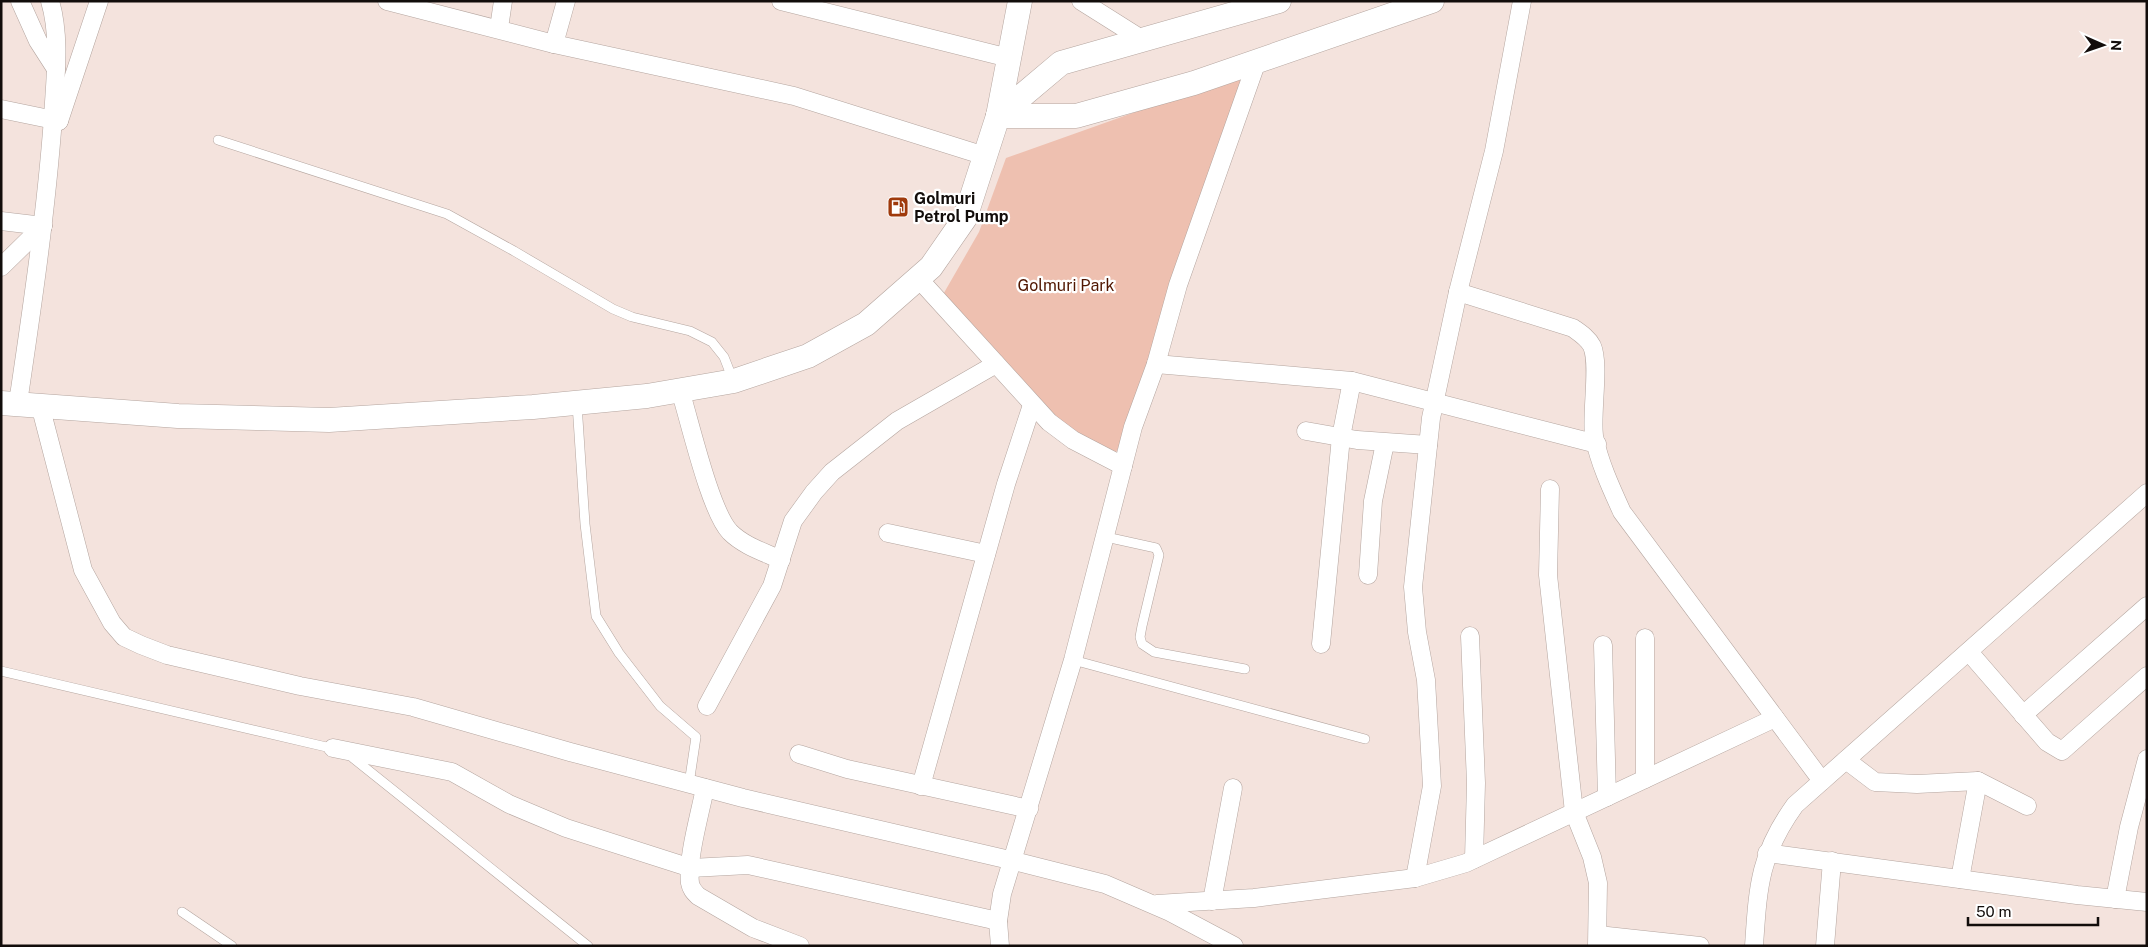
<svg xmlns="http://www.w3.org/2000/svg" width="2148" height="947" font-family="'Public Sans',sans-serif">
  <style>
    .green { fill: #eec0b0 }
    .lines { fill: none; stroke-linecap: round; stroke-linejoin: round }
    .lane-casing { stroke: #b4a59f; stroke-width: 10 }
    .street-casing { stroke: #b4a59f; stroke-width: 19 }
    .secondary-casing { stroke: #b4a59f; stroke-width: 25 }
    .lane { stroke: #fff; stroke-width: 9 }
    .street { stroke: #fff; stroke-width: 18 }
    .secondary { stroke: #fff; stroke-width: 24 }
    .labels { text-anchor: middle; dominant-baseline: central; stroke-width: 4.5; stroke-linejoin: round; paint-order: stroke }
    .poi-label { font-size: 16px; font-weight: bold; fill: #120d0b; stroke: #fff; text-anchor: start }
    .park-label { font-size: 16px; fill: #501600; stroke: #fff }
  </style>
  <rect width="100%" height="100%" fill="#f4e3dd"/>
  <!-- green -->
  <path class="green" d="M1248,72L1126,434L1115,454L1052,417L941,298L979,232L1006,158Z"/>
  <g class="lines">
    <!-- lane casing -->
    <g class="lane-casing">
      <g id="lane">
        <path d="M218,140L447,214L514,251L613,309L632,317L690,331L712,342L724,357L733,380"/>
        <path d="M577,404L585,524L596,616L619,653L660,706L696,737L689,784"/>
        <path d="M1106,537L1156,548L1159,555L1142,626L1140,637L1142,644L1154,652L1245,669"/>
        <path d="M1073,660L1365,739"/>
        <path d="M1,671L335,749"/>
        <path d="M353,758L588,946"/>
        <path d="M182,912L232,946"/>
      </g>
    </g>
    <!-- street casing -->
    <g class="street-casing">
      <g id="street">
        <path d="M20,1L38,41L56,69"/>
        <path d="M387,1L554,44L794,96L985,156"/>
        <path d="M781,1L1009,58"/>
        <path d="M1081,1L1143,40"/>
        <path d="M499,28L503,1"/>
        <path d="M554,44L566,1"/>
        <path d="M1,109L59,121"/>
        <path d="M59,121L99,1"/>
        <path d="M1,221L43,226"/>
        <path d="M1,267L43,226"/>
        <path d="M918,278L1049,422L1073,440L1123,466"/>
        <path d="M1458,292L1573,328C1580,333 1588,338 1592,346C1600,364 1591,413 1594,436C1599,462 1611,488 1622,512L1822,781"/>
        <path d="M1156,364L1352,381L1597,444"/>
        <path d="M680,390C690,422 710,511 730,532C744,546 764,552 781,560"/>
        <path d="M18,403C32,308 46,214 53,118C55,80 61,38 50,1"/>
        <path d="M40,405L83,570L112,623L124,637L141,645L167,655L300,686L413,707L570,752L743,798L1014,861L1105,884L1170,912L1234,946"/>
        <path d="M1306,431L1357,440L1428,445"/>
        <path d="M1550,489L1548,575L1574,812L1592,857L1598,883L1597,946"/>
        <path d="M888,533L986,554"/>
        <path d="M1368,575L1373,501L1385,443"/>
        <path d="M1470,636L1476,783L1474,859"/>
        <path d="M1321,644L1341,437L1352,381"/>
        <path d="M1603,645L1607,797"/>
        <path d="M1969,652L2047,742L2062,751L2147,676"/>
        <path d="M707,706L772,586L793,521L814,492L832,472L897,421L996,364"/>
        <path d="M2023,715L2147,606"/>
        <path d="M333,748L452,772L509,804L566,828L691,868L748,865L998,921"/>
        <path d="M799,754L847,769L1029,809"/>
        <path d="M1846,760L1875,782L1917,784L1978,781L2027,806"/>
        <path d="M1645,779V638"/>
        <path d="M921,786L1006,484L1032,405"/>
        <path d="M705,788C700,814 687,858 690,883C691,889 694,892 698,896L753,928L800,946"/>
        <path d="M1767,853L2077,895L2147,902"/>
        <path d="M1415,878L1432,786L1426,680L1417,632L1413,587L1431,418L1458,292L1494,151L1522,1"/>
        <path d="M1960,879L1978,781"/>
        <path d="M2115,899L2129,827L2147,759"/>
        <path d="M1212,901L1233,788"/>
        <path d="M1157,904L1254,898L1415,878L1466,863L1775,718"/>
        <path d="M1598,935L1700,946"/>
        <path d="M1000,946L998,921L1002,894L1073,660L1133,427L1156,364L1178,285L1257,61"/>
        <path d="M1754,946C1758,887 1759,855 1795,805L2147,493"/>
        <path d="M1825,946L1832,861"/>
      </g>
    </g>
    <!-- secondary casing -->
    <g class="secondary-casing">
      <g id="secondary">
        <path d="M998,116H1076L1194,83L1432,1"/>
        <path d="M998,116L1061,63L1279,1"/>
        <path d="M1,403L178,416L329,420L533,407L647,396L734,381L808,356L866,324L931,267L965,218L998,116L1020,1"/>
      </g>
    </g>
    <!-- lane -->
    <use href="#lane" class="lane"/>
    <!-- street -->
    <use href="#street" class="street"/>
    <!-- secondary -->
    <use href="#secondary" class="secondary"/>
  </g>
  <!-- icons -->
  <defs>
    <g id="fuel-square" transform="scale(1.125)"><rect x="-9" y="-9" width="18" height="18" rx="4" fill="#9f3a0c" stroke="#fff"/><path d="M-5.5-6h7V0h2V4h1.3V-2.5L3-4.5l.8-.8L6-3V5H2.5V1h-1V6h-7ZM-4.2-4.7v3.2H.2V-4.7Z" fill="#fff"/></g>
  </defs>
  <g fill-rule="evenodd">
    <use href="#fuel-square" x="898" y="207"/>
  </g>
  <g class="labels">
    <!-- poi labels -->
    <g class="poi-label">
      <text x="914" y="198">Golmuri<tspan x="914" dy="18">Petrol Pump</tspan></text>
    </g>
    <!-- park labels -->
    <g class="park-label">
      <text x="1066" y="285">Golmuri Park</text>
    </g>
  </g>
  <!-- border -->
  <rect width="2148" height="947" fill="none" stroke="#120d0b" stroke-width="5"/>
  <!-- north arrow -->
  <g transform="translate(2103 45) rotate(92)" stroke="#ffffff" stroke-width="4" paint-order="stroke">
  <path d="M0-4L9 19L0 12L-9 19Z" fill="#120d0b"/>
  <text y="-8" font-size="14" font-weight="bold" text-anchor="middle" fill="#120d0b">N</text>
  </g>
  <!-- scale -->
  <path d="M1968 917v8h130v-8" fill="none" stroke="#120d0b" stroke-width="2.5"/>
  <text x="1976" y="917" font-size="15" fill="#120d0b" stroke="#ffffff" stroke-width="4" paint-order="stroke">50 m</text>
</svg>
